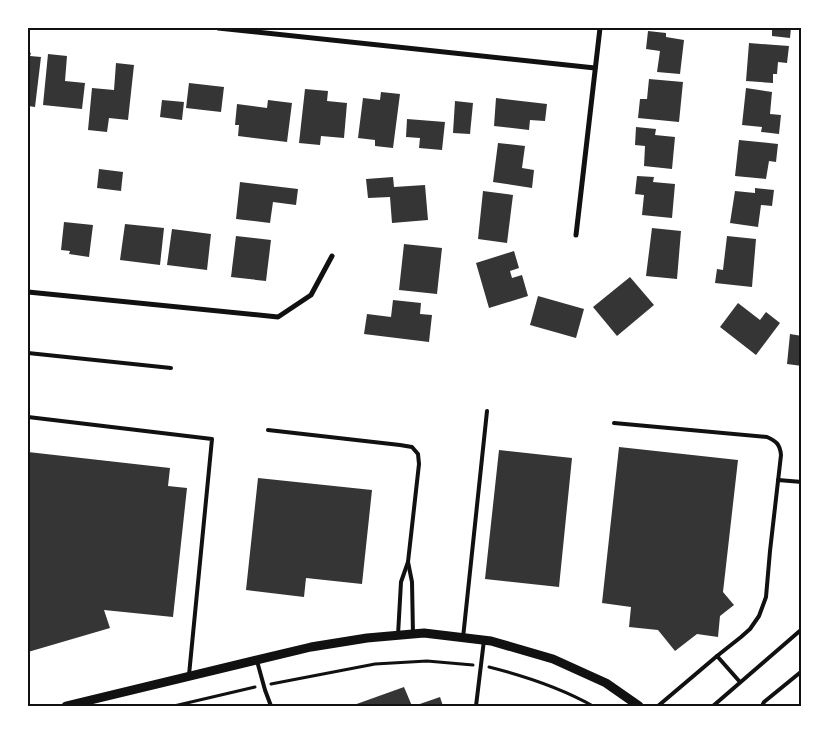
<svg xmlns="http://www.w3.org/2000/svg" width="829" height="734" font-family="'Roboto Serif',serif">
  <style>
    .building { fill: #353535 }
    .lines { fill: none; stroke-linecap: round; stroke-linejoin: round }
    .path { stroke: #111; stroke-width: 3 }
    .service { stroke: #111; stroke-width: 4 }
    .minor { stroke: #111; stroke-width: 5 }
    .tertiary { stroke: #111; stroke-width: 9 }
    .neatline { fill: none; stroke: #111; stroke-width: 2 }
  </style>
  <rect width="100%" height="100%" fill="#fff"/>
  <!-- building -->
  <g class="building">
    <path d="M761,28H791L790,38L772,36V30L761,29Z"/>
    <path d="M648,31L666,33V37L684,40L680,74L657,72L660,51L646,49Z"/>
    <path d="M749,43L789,46L787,63L778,62L777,74H773V83L746,81Z"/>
    <path d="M28,52L31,53L30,56L41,57L35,107L28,106Z"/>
    <path d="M48,54L67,56L65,81L85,83L82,109L43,105Z"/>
    <path d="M116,63L134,65L128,120L109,118L107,132L88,130L92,88L114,90Z"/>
    <path d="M649,79L683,82L679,122L638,118L640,99H647Z"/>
    <path d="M189,83L224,87L221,112L186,108Z"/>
    <path d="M746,88L772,92L770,114L781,115L779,134L761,132L762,127L742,125Z"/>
    <path d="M305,89L328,91L327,101L347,103L344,138L321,136L320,145L299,143Z"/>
    <path d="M381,92L400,94L393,148L375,146V140L358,138L363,98L380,100Z"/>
    <path d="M496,98L547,104L545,121L530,120L529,130L494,126Z"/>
    <path d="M162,100L184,102L182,120L160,117Z"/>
    <path d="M268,100L292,103L287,142L238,136L239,125H235L237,104L267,108Z"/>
    <path d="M455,101L473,103L470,134L453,133Z"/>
    <path d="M407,119L445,122L442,150L419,148L420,138L406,137Z"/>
    <path d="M636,127L656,129L655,135L675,137L672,169L644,166L645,146L635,145Z"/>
    <path d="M739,140L778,144L776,162L769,161L766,179L735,176Z"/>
    <path d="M498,143L525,146L522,168L534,170L532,188L493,182Z"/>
    <path d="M99,169L123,172L121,191L97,188Z"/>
    <path d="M637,176L654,177L653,182L675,184L672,218L642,215L644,195L635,194Z"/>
    <path d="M393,177L394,187L425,185L428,220L392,223L390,197L368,198L366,179Z"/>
    <path d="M240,182L298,189L296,205L273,202L270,223L236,219Z"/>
    <path d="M755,188L774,190L772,206L761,205L758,227L730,223L735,191L755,193Z"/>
    <path d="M483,191L513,195L507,243L478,239Z"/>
    <path d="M64,222L93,225L89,257L69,254L70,251L61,250Z"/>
    <path d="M125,224L164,228L160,265L120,260Z"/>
    <path d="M652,228L681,231L677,279L646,276Z"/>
    <path d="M172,229L211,234L207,270L167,265Z"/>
    <path d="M236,236L271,240L266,281L231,277Z"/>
    <path d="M727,236L756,239L752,287L715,283L717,269L723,270Z"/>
    <path d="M404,244L442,248L437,294L399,290Z"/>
    <path d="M514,251L519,268L510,271L512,278L522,275L528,296L489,308L476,263Z"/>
    <path d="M630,277L654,305L617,336L593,307Z"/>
    <path d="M538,296L584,309L576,338L530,325Z"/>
    <path d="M393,300L421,303L420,314L432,315L429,342L364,334L367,314L391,317Z"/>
    <path d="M738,303L760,320L766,312L780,323L756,355L720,327Z"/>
    <path d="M790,334L802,336V366L787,364Z"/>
    <path d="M619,447L738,460L723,592L734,605L720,616L718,637L697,634L675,651L658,630L629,627L631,607L602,603Z"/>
    <path d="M499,450L572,458L559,587L485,579Z"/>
    <path d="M28,452L170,468L168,486L187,488L173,617L104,610L110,628L28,652Z"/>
    <path d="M258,478L372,490L362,584L306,578L304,597L246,590Z"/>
    <path d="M404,687L412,706H351Z"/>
    <path d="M440,697L443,706H414Z"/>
  </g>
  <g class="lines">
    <!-- path -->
    <g class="path">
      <path d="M489,667C525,676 561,688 593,706"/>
      <path d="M271,684L375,664L427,661L473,665"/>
      <path d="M174,706L255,687"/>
    </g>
    <!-- service -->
    <g class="service">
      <path d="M28,353L171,368"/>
      <path d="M28,417L212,439L189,675"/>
      <path d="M614,423L767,437C776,441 780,444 781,455L770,551L766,597L759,616L750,629L741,637L717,656L658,706"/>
      <path d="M268,430L400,445L412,447L418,454L419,464L408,562L412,582L413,634"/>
      <path d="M778,480L802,482"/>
      <path d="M398,635L401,582L408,562"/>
      <path d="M463,638L487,411"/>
      <path d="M717,656L740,682"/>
      <path d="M257,661L265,690L271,706"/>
      <path d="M476,706L484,640"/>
      <path d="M713,706L802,629"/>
      <path d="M762,706L764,702L802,671"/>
    </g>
    <!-- minor -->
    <g class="minor">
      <path d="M218,28L595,68"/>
      <path d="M576,235L600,28"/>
      <path d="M28,292L278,317L311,295L332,256"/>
    </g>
    <!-- tertiary -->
    <path class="tertiary" d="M66,706L311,647L367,638L424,633L491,641L553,659L606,683L639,706"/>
  </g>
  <!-- border -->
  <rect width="829" height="734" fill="none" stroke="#ffffff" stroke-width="58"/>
  <rect x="29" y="29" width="771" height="676" class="neatline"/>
</svg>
